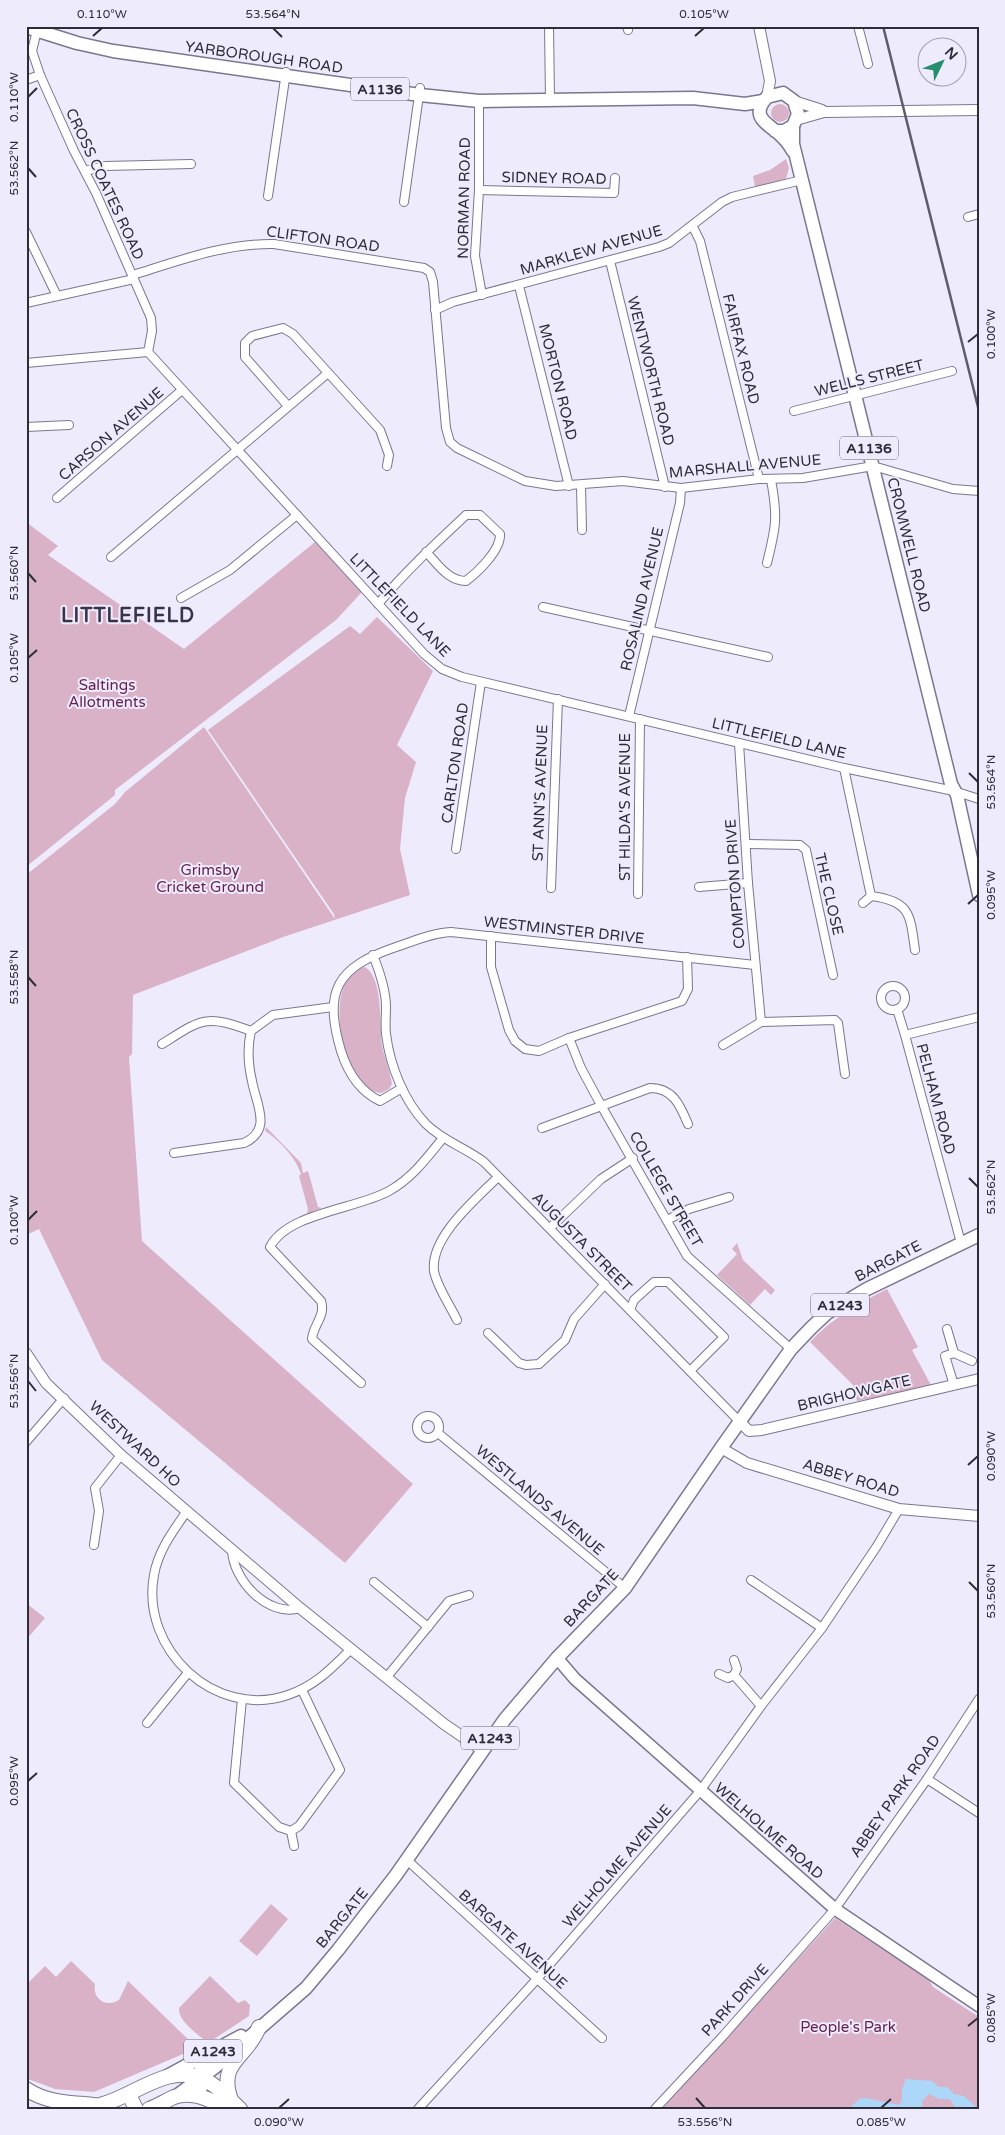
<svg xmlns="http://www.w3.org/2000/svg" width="1005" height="2135" font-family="'Varela Round',sans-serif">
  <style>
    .green { fill: #d9b2c8 }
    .water { fill: #acd7f9 }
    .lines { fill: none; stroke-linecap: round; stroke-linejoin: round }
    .minor-casing { stroke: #7b7690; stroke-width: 10 }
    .tertiary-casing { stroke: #7b7690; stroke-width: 12 }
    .secondary-casing { stroke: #7b7690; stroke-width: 14 }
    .primary-casing { stroke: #7b7690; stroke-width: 15 }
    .trunk-casing { stroke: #7b7690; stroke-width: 16 }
    .minor { stroke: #fff; stroke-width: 8 }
    .tertiary { stroke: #fff; stroke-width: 10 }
    .secondary { stroke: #fff; stroke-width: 11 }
    .primary { stroke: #fff; stroke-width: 12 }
    .trunk { stroke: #fff; stroke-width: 14 }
    .rail { stroke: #5e5c68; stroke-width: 2.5 }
    .ticks { fill: none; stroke: #2e2d37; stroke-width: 2 }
    .labels { text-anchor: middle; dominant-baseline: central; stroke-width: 4; stroke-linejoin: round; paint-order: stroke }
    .shield { fill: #eeebfd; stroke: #686672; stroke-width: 1 }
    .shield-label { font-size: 14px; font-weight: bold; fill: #2e2d37 }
    .street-label { font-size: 15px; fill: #2e2d37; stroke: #eeebfd }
    .park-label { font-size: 15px; fill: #66224f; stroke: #eeebfd }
    .district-label { font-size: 20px; font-weight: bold; letter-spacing: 1px; fill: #373349; stroke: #eeebfd }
    .neatline { fill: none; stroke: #2e2d37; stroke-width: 2 }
    .ticks-label { font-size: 12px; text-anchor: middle; fill: #2e2d37 }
  </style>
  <rect width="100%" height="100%" fill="#eeebfd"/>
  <!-- green -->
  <g class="green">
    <circle cx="780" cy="113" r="9"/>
    <path d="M786,159L789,168L786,179L755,187L753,176L770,170Z"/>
    <path d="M26,522L58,546L48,555L184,649L315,542L362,592L336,620L115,790V795L26,867Z"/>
    <path d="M377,617L433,671L397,745L416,762L405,798L400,849L410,895L286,936L133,995L132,1054L129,1057L142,1241L413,1484L345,1563L102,1360L39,1229L26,1235V875L115,804L125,792L204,727L335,919L334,914L208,730L350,626L360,634Z"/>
    <path d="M365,967C384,979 379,1026 382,1046C385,1059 390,1071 392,1084L389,1089L381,1093C342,1091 319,976 365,967Z"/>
    <path d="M266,1127L301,1163L303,1173L308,1171L318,1207L322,1208L307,1214L308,1209L299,1176L301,1174C296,1158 279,1140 265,1131Z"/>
    <path d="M737,1243L743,1260L775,1290L771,1295L765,1289L750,1305L717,1275L737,1254L732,1249Z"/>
    <path d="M887,1289L918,1347L912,1350L932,1387L857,1401L853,1385L810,1342C832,1318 858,1304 887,1289Z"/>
    <path d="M26,1603L45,1618L26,1640Z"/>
    <path d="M271,1904L288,1919L257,1956L239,1941Z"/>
    <path d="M835,1918L929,1980L933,1987L979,2017V2109H662Z"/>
    <path d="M71,1961L95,1984C92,1999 106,2008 119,2000L128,1981L197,2048L94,2092L55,2089L28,2079L26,1985L45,1966L56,1977Z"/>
    <path d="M210,1976L238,2003L245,2000L250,2005L249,2016L208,2043C198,2034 178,2022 179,2008Z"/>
  </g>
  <!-- water -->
  <path class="water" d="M906,2079L932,2081L939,2087H947L954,2094L964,2096L978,2109H956L950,2099H939L929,2094L922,2101L923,2109H842L850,2108L859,2099L865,2098L899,2105L902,2101V2089Z"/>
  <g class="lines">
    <!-- minor casing -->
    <g class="minor-casing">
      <g id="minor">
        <path d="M38,26L32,51L40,75L74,151L96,193L151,318L152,331L148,352"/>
        <path d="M549,26L550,100"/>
        <path d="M627,26L628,30"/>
        <path d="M858,26L868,64"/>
        <path d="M26,80L40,75"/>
        <path d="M479,101V190L475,256L482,295"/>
        <path d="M85,171L105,166L191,164"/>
        <path d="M479,190L614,193L615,178"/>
        <path d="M268,196L286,72"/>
        <path d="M404,202L420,88"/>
        <path d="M968,217L979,214"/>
        <path d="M693,227L700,241L759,479"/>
        <path d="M26,232L57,296"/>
        <path d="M610,261L665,487"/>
        <path d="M133,275C178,261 226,243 274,244L424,268L430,272L433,282L446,428L450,442L457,448L525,481L556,486L623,481L681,488L759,479L803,478L873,466L953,489L979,491"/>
        <path d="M519,286L569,486"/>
        <path d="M26,303L134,279"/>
        <path d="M435,310L453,302L659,247L669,243L722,202L732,197L802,180"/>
        <path d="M148,352L424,654L442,669L462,677L844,768L954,791L979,799"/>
        <path d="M26,363L148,352"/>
        <path d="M288,406L245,357V343L252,336L283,328L293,334L380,430L389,455L387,466"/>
        <path d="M794,411L952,371"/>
        <path d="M26,427L69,425"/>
        <path d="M581,485L582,530"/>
        <path d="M57,498L182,390"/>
        <path d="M111,557L328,373"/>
        <path d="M767,563C776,527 778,517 771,480"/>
        <path d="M181,598L230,570L297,515"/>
        <path d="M378,604C405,572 435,544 466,515H480L500,534C501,550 478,572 466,581C448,581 438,564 426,552"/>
        <path d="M543,607L768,657"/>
        <path d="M629,716L680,503L681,488"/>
        <path d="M739,743L748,883L761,1022"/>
        <path d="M844,768L871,896C911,901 910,915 915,950"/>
        <path d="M746,844L800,845L806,850L833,975"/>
        <path d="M456,849L481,682"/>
        <path d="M699,887L748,883"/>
        <path d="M551,888L558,699"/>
        <path d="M638,894L640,719"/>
        <path d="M863,903L871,896"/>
        <path d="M491,936V967L509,1030L515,1041L525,1049L539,1051L569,1038L682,1001L688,989L687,957"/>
        <path d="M373,955C379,970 386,990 386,1007C386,1016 385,1025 386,1034C390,1066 404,1101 426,1124C443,1141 466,1148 484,1162L740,1422"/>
        <circle cx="893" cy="998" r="12"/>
        <path d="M897,1009L905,1035"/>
        <path d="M569,1038L581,1068L602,1107L687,1256L791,1349"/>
        <path d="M162,1044C202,1019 205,1014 251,1031"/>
        <path d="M723,1045L761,1022L835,1020L838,1023L845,1074"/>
        <path d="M402,1088L380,1101C359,1091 348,1073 341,1051C323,990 337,967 396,947C414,941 432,933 451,932L755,965"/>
        <path d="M542,1128L650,1088C673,1088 680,1105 688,1124"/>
        <path d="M174,1153L244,1143C273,1130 256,1104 252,1081C248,1064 247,1048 251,1031L273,1015L333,1007"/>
        <path d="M667,1220L689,1209L729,1197"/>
        <path d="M550,1228L601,1179L633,1158"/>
        <path d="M961,1243L905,1035L979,1017"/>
        <path d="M630,1310L634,1300L654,1282H668L724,1337L690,1371"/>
        <path d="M457,1320C450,1305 437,1287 434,1271C430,1237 476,1199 498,1177"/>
        <path d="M947,1329L954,1353L972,1361"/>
        <path d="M488,1333L519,1363L526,1365L539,1364L565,1340L574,1319L605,1284"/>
        <path d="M361,1383L312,1339C313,1325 326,1316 321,1301L270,1247C287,1213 357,1209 389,1191C412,1178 426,1159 443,1138"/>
        <path d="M954,1385L945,1356L954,1353"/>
        <circle cx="428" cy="1427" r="11"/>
        <path d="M438,1433L625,1588"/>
        <path d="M26,1442L64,1398"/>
        <path d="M187,1511C173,1531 158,1551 154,1575C140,1649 215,1720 288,1695C315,1686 332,1668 351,1649"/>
        <path d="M94,1545L99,1511L95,1488L121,1455"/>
        <path d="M232,1550C233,1580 268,1618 300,1608"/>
        <path d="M751,1580L822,1628"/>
        <path d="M374,1582L428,1627"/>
        <path d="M719,1674L728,1678L734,1675L761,1706"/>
        <path d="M734,1675L737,1669L734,1660"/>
        <path d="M386,1678L449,1601L469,1595"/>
        <path d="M242,1699L234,1783L279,1827L291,1831L299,1826L340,1770L302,1690"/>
        <path d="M147,1723L187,1674"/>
        <path d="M927,1779L979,1813"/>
        <path d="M291,1831L294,1846"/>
        <path d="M407,1860L602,2038"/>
        <path d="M418,2109L537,1979L700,1791L761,1706L822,1628L877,1546L899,1509"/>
        <path d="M655,2109L723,2036L835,1909L927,1779L979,1699"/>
      </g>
    </g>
    <!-- tertiary casing -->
    <g class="tertiary-casing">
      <g id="tertiary">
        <path d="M759,26L770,81L767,97"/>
        <path d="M794,101L822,110"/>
        <path d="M796,120L824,112L979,110"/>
        <path d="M26,1353L46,1383L121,1455L300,1608L444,1724L482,1750"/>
        <path d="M740,1422L749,1431L762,1430L979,1379"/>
        <path d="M721,1448L747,1463L899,1509L979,1516"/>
      </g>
    </g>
    <!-- secondary casing -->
    <g class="secondary-casing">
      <path id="secondary" d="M557,1658L575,1679L835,1909L979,2006"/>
    </g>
    <!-- primary casing -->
    <g class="primary-casing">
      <g id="primary">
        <path d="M26,27L77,43L113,51L420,95L479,101L693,98L745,104L763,101"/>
        <path d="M793,126V144L951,784L957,795L979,895"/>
        <path d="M775,131H784L793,126L798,114L794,101L783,93L767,97C751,115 764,122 777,132C783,137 789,144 793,151"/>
        <path d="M167,2076L241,2036"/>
        <path d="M175,2097L214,2068L306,1988L338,1950L396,1875L505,1719L557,1658L625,1588L721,1448L791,1349L811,1328L827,1313L867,1289L979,1235"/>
      </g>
    </g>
    <!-- trunk casing -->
    <g class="trunk-casing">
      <g id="trunk">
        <path d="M201,2086L200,2077L205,2055"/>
        <path d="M26,2089C44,2101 64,2103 85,2104C90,2104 95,2106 100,2105C133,2097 166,2064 201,2078C216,2084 228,2098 240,2109"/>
        <path d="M129,2095L136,2109"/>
        <path d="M231,2100C217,2061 247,2059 259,2027"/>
        <path d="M149,2109C158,2106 165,2101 174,2097C192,2090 212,2100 227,2109"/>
      </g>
    </g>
    <!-- minor -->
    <use href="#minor" class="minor"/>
    <!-- tertiary -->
    <use href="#tertiary" class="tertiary"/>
    <!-- secondary -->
    <use href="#secondary" class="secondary"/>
    <!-- primary -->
    <use href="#primary" class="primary"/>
    <!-- trunk -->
    <use href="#trunk" class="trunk"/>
    <!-- rail -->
    <path class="rail" d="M883,26L979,411"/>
  </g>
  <!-- ticks -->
  <path class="ticks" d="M273,28L282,37M93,36L102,28M695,36L704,28M28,97L37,88M28,168L36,177M968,342L978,334M28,573L36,582M28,658L37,650M969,773L978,782M968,904L978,895M28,977L36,986M969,1178L978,1187M28,1220L37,1211M28,1381L36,1391M968,1465L978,1456M969,1582L978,1591M28,1781L37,1773M968,2026L978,2018M696,2098L705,2108M279,2108L289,2099M881,2108L891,2099"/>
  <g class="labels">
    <!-- shield labels -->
    <g class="shield">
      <rect x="351" y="77.5" width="58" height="23" rx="4"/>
      <rect x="840" y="436.5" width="58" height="23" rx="4"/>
      <rect x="811" y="1293.5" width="58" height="23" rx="4"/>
      <rect x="461" y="1726.5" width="58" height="23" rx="4"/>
      <rect x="184" y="2039.5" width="58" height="23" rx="4"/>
    </g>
    <g class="shield-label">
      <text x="380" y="89">A1136</text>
      <text x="869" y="448">A1136</text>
      <text x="840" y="1305">A1243</text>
      <text x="490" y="1738">A1243</text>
      <text x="213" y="2051">A1243</text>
    </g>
    <!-- street labels -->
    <g class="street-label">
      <text transform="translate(264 57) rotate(8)">YARBOROUGH ROAD</text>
      <text transform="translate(554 178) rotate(1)">SIDNEY ROAD</text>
      <text transform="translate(105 184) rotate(65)">CROSS COATES ROAD</text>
      <text transform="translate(464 198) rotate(-89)">NORMAN ROAD</text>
      <text transform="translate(323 239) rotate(8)">CLIFTON ROAD</text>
      <text transform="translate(591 250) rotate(-16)">MARKLEW AVENUE</text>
      <text transform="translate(741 349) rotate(76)">FAIRFAX ROAD</text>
      <text transform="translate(651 371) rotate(76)">WENTWORTH ROAD</text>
      <text transform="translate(869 378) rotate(-14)">WELLS STREET</text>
      <text transform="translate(558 382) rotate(76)">MORTON ROAD</text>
      <text transform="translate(111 434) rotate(-41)">CARSON AVENUE</text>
      <text transform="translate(745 466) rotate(-5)">MARSHALL AVENUE</text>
      <text transform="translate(909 545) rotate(76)">CROMWELL ROAD</text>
      <text transform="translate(642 599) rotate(-77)">ROSALIND AVENUE</text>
      <text transform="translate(400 605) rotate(46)">LITTLEFIELD LANE</text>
      <text transform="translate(779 738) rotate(13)">LITTLEFIELD LANE</text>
      <text transform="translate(455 763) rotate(-82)">CARLTON ROAD</text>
      <text transform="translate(540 793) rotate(-88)">ST ANN'S AVENUE</text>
      <text transform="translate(625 807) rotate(-90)">ST HILDA'S AVENUE</text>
      <text transform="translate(735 884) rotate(-94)">COMPTON DRIVE</text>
      <text transform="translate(829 894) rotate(77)">THE CLOSE</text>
      <text transform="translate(564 930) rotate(6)">WESTMINSTER DRIVE</text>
      <text transform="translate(936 1099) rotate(75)">PELHAM ROAD</text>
      <text transform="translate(666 1189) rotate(60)">COLLEGE STREET</text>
      <text transform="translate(582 1242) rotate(45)">AUGUSTA STREET</text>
      <text transform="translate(888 1261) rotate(-27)">BARGATE</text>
      <text transform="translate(854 1393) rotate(-13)">BRIGHOWGATE</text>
      <text transform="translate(135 1444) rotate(43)">WESTWARD HO</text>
      <text transform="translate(851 1478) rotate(17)">ABBEY ROAD</text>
      <text transform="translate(540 1500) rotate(40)">WESTLANDS AVENUE</text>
      <text transform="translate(591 1598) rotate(-47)">BARGATE</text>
      <text transform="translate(895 1796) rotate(-55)">ABBEY PARK ROAD</text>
      <text transform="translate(769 1831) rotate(41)">WELHOLME ROAD</text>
      <text transform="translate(617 1866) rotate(-49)">WELHOLME AVENUE</text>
      <text transform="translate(342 1918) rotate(-51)">BARGATE</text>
      <text transform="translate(513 1939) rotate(42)">BARGATE AVENUE</text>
      <text transform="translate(735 2000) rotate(-48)">PARK DRIVE</text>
    </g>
    <!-- park labels -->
    <g class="park-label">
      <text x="107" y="685">Saltings<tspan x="107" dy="17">Allotments</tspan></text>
      <text x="210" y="870">Grimsby<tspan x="210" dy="17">Cricket Ground</tspan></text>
      <text x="848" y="2027">People's Park</text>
    </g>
    <!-- district labels -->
    <g class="district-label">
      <text x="128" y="616">LITTLEFIELD</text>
    </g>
  </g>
  <!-- border -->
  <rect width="1005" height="2135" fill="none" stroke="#eeebfd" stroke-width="55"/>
  <!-- north arrow -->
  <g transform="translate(942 62) rotate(47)"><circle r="24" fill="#eeebfd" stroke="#a19fae"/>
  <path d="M0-4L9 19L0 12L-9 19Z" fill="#258e6c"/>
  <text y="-8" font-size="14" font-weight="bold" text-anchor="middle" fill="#2e2d37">N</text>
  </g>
  <rect x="28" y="28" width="950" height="2080" class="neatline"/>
  <g class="ticks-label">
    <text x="102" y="18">0.110°W</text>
    <text x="273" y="18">53.564°N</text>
    <text x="704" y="18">0.105°W</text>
    <text transform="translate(14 97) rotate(-90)" y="4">0.110°W</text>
    <text transform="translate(14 168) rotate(-90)" y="4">53.562°N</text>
    <text transform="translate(991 334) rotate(-90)" y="4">0.100°W</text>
    <text transform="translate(14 573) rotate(-90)" y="4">53.560°N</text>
    <text transform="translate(14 658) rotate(-90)" y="4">0.105°W</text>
    <text transform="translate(991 782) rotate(-90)" y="4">53.564°N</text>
    <text transform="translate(991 895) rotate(-90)" y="4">0.095°W</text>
    <text transform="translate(14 977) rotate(-90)" y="4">53.558°N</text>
    <text transform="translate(991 1187) rotate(-90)" y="4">53.562°N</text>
    <text transform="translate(14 1220) rotate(-90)" y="4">0.100°W</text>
    <text transform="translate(14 1381) rotate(-90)" y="4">53.556°N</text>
    <text transform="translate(991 1456) rotate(-90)" y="4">0.090°W</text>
    <text transform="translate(991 1591) rotate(-90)" y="4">53.560°N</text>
    <text transform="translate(14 1781) rotate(-90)" y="4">0.095°W</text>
    <text transform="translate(991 2018) rotate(-90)" y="4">0.085°W</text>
    <text x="279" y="2126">0.090°W</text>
    <text x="705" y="2126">53.556°N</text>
    <text x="881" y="2126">0.085°W</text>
  </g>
</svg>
